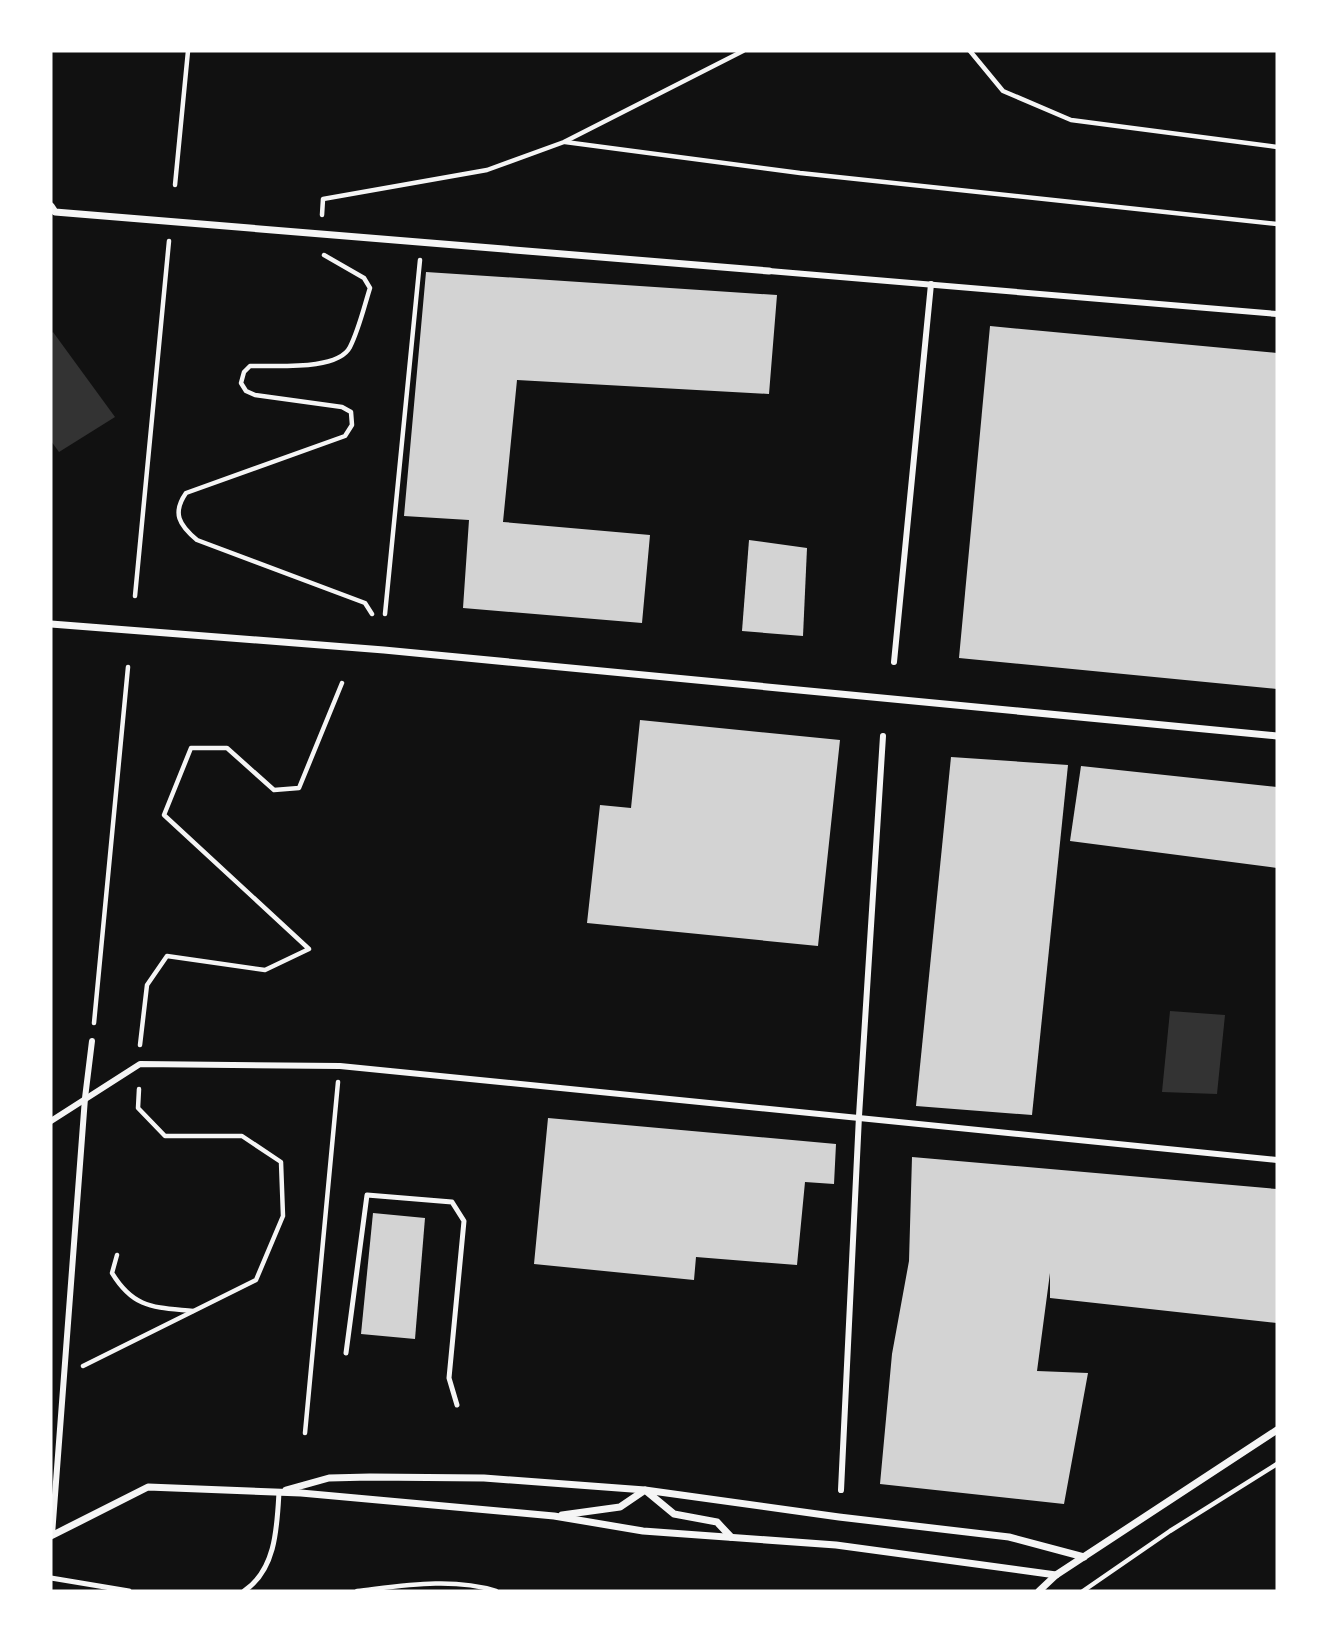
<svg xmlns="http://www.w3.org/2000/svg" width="1328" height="1642" font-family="Figtree,sans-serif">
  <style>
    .water { fill: #333 }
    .building { fill: #d3d3d3 }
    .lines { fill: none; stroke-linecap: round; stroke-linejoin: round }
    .path { stroke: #f5f5f5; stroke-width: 4.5 }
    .service { stroke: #f5f5f5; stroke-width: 5 }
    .pedestrian { stroke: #f5f5f5; stroke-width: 6 }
    .minor { stroke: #f5f5f5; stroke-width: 7 }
  </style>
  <rect width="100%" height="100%" fill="#111"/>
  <!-- water -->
  <g class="water">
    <path d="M53,332L115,417L59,452L51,441V334Z"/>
    <path d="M1170,1011L1225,1015L1217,1094L1162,1092Z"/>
  </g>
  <!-- building -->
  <g class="building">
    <path d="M426,272L777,295L769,394L517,380L503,522L650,535L642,623L463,608L469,520L404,516Z"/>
    <path d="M990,326L1277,353V689L959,658Z"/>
    <path d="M749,540L807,548L803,636L742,631Z"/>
    <path d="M640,720L840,740L818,946L587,923L600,805L631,808Z"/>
    <path d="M951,757L1068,765L1032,1115L916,1106Z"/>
    <path d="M1081,766L1277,787V868L1070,841Z"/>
    <path d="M548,1118L836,1144L834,1184L805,1182L797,1265L696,1257L694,1280L534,1264Z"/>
    <path d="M912,1157L1277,1189V1323L1050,1298V1273L1037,1371L1088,1373L1064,1504L880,1484L892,1354L909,1261Z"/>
    <path d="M373,1213L425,1218L415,1339L361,1334Z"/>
  </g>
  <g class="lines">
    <!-- path -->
    <g class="path">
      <path d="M970,51L1003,91L1071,120L1277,147"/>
      <path d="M565,142L800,173L1277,224"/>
      <path d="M175,185L188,51"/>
      <path d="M322,215L323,199L487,170L564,142L743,51"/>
      <path d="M324,255L364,278L370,288C364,307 359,329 350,347C338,371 275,365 250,366L244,372L241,383L246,391L255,395L342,407L351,412L352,425L345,436L186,493C172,513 179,525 197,540L365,603L372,614"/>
      <path d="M135,596L169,241"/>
      <path d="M385,614L420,260"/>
      <path d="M94,1023L128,667"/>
      <path d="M140,1045L147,985L167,956L265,970L309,949L164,815L191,748H227L274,790L299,788L342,683"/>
      <path d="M117,1255L112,1273C134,1309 154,1307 193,1311"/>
      <path d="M83,1366L256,1280L283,1216L281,1162L242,1136H165L138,1108L139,1089"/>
      <path d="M305,1433L338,1082"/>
      <path d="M357,1591C401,1586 452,1577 496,1591"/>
      <path d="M1083,1591L1170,1531L1277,1464"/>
    </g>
    <!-- service -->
    <g class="service">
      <path d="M346,1353L367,1195L452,1202L464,1221L449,1378L457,1405"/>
      <path d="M51,1578L129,1591"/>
      <path d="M244,1591C276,1570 277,1527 279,1492"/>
    </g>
    <!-- pedestrian -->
    <g class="pedestrian">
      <path d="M769,271L1277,314"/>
      <path d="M894,662L931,284"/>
      <path d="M51,1121L140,1064L340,1066L1277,1160"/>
      <path d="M841,1490L859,1116L883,736"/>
      <path d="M52,1535L85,1098L92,1041"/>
    </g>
    <!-- minor -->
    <g class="minor">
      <path d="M51,206L55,212L769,271"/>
      <path d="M51,624L384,650L1277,736"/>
      <path d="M286,1490L329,1478L370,1477L484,1478L645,1490L839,1517L1009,1537L1084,1557"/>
      <path d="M562,1515L620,1507L645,1490L674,1514L717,1522L731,1537"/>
      <path d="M51,1536L148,1487L301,1493L554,1516L643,1531L836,1545L1056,1575"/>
      <path d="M1039,1591L1056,1575L1277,1430"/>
    </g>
  </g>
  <!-- border -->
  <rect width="1328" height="1642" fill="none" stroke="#ffffff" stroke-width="105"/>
</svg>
